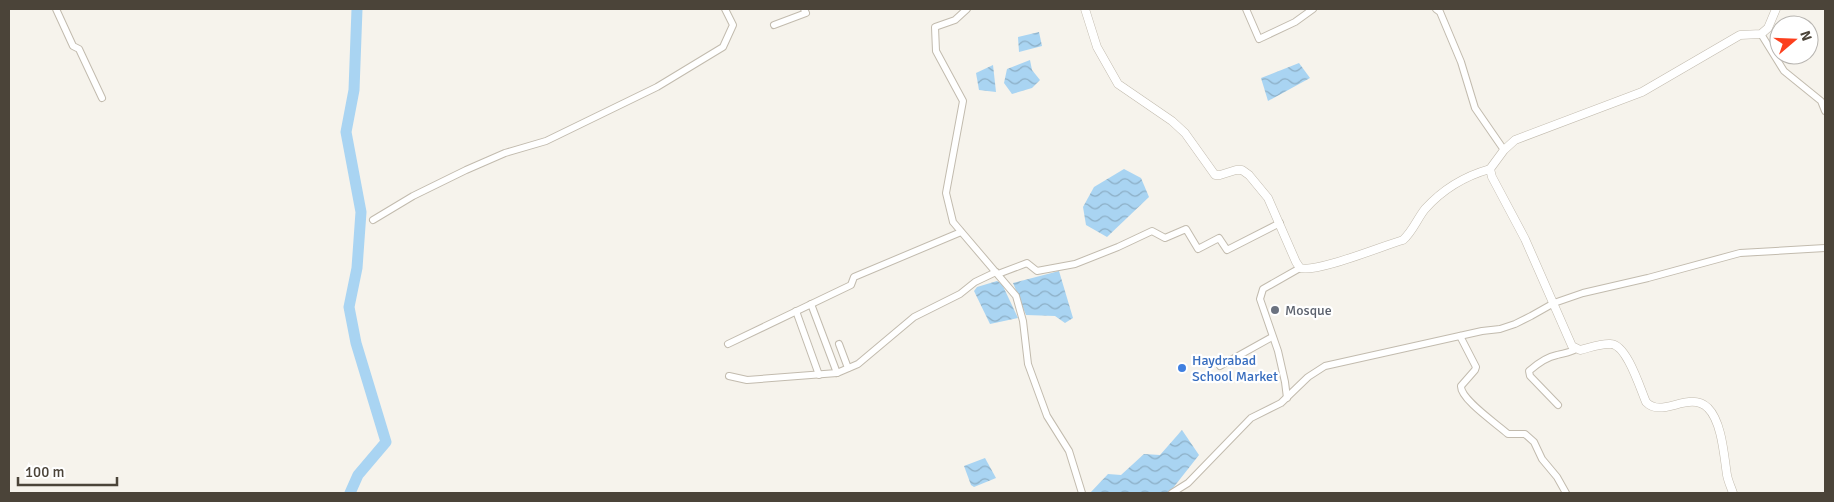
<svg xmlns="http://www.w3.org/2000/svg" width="1834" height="502" font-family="Signika,sans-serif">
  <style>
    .water { fill: url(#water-waves) }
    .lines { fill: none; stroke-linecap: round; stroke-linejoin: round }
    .river { stroke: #a9d4f2; stroke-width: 11 }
    .minor-casing { stroke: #c2bbae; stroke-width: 8 }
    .tertiary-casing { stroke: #c2bbae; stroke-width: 9 }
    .minor { stroke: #fff; stroke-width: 6 }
    .tertiary { stroke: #fff; stroke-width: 8 }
    .worship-dot { fill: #6b7280; stroke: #fff; stroke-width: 2 }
    .shop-dot { fill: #3f7fe0; stroke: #fff; stroke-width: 2 }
    .labels { text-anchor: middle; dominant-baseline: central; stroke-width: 4.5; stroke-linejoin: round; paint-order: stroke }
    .worship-label { font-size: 14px; fill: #5b616d; stroke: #fff; text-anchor: start }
    .shop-label { font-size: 14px; fill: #366cbe; stroke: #fff; text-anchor: start }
  </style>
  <defs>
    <pattern id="water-waves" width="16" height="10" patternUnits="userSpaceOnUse" patternTransform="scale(1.25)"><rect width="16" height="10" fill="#a9d4f2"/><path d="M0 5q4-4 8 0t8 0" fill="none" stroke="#8caec5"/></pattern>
  </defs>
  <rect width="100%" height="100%" fill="#f6f3ec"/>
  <!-- water -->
  <g class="water">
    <path d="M1039,32L1042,46L1019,52L1018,37Z"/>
    <path d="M1030,60L1032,70L1040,80L1032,88L1012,94L1004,83L1007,69Z"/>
    <path d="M1299,63L1310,78L1268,101L1261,78Z"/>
    <path d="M993,65L996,92L979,90L976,73Z"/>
    <path d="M1124,169L1141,178L1149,197L1107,237L1086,225L1083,207L1094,187Z"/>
    <path d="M1059,271L1073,318L1065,323L1055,316L1026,315L1013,283Z"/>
    <path d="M997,281L1002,284L1018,318L990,324L974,291L977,287Z"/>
    <path d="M1182,430L1199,455L1173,488L1166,493H1090L1108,474L1121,475L1144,454L1160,455Z"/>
    <path d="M985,458L996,478L974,487L971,485L964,466Z"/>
  </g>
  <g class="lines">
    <!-- river -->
    <path class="river" d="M350,493L358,475L386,442L356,343L349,307L357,268L361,212L346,132L354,90L357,9"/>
    <!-- minor casing -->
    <g class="minor-casing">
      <g id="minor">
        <path d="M56,9L73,46L79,49L102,98"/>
        <path d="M967,9L955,20L935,27L936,51L963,101L946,193L953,222L1016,296L1023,321L1028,364L1047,416L1069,451L1082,493"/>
        <path d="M1246,9L1259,39L1295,22L1313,9"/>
        <path d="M1436,9L1440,12L1461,62L1475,108L1504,150"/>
        <path d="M774,25L806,13L804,9"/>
        <path d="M1761,34L1784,71L1821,101L1825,111"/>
        <path d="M373,220L413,196L466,170L505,153L546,141L657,87L723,47L733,25L725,9"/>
        <path d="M998,274L1027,263L1037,271L1075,264L1118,247L1152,231L1165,238L1186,229L1198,249L1219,238L1227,250L1280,223"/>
        <path d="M811,304L837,373"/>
        <path d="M796,311L819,375"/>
        <path d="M1460,336L1476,367L1475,370L1461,386C1460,399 1497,424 1508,434H1525L1534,442L1542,459L1557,477L1566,493"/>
        <path d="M728,344L851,285L854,277L961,232"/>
        <path d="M839,344L848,368"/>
        <path d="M1220,366L1272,337"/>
        <path d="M729,376L747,380L837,373L858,364L914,317L960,294L975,282L996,272"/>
        <path d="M1287,398L1285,382L1278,351L1260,299L1263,289L1300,268"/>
        <path d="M1558,405L1530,376L1529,371C1537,364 1546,357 1557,355C1564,353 1569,353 1576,349"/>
        <path d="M1172,493L1188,483L1251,418L1281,403L1308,377L1325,366L1482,331L1500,329L1515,324L1531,316L1554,303L1583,293L1648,278L1740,253L1825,248"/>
      </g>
    </g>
    <!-- tertiary casing -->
    <g class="tertiary-casing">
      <g id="tertiary">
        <path d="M1085,9L1097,47L1118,84L1172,121L1185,133L1215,175H1220L1236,170H1242L1249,175L1268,198L1296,262L1300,268C1317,273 1382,246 1403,240C1413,231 1417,219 1425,209C1443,189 1465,176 1490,169"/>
        <path d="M1733,493C1731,487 1728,481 1727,475C1724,456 1722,422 1708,408C1689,390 1662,419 1646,402C1640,388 1627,345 1611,344C1601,343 1589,348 1580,350L1572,346L1525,239L1492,177L1490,169L1504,150L1515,140L1642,92L1740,35L1761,34L1768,28L1776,9"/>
      </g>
    </g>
    <!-- minor -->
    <use href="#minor" class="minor"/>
    <!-- tertiary -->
    <use href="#tertiary" class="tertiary"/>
  </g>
  <!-- markers -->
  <circle class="worship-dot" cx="1275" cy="310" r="5"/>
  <circle class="shop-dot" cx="1182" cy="368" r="5"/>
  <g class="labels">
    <!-- worship labels -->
    <g class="worship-label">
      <text x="1285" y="310">Mosque</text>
    </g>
    <!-- shop labels -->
    <g class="shop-label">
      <text x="1192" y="360">Haydrabad<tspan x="1192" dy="16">School Market</tspan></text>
    </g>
  </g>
  <!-- border -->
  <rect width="1834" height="502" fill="none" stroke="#4b4439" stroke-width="20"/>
  <!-- north arrow -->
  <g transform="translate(1794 40) rotate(71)"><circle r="24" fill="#ffffff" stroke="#b7b4b0"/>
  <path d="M0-4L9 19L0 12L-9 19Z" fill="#fc3f1d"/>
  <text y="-8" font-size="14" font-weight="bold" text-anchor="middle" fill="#4b4439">N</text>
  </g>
  <!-- scale -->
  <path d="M18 477v8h99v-8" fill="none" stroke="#4b4439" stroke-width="2.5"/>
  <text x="25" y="477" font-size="15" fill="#4b4439" stroke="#ffffff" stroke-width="4" paint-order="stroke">100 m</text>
</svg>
